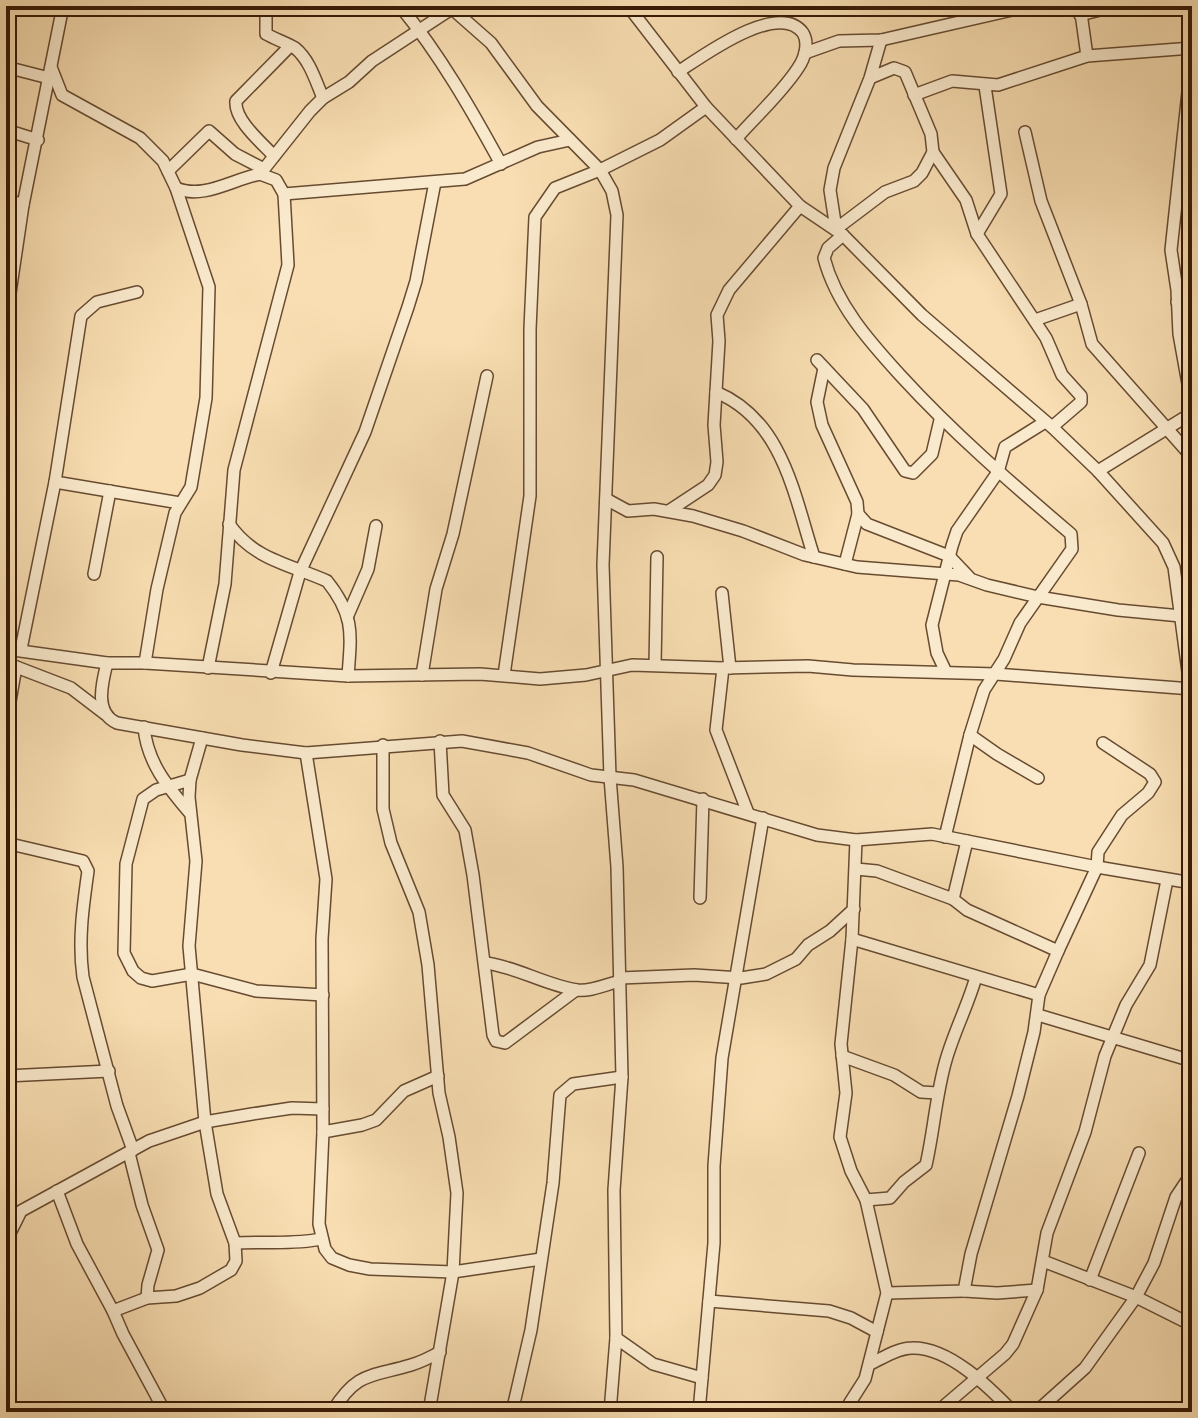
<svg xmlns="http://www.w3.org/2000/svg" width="1198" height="1418" font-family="'IM FELL French Canon',serif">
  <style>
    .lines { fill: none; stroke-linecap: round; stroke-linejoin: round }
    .minor-casing { stroke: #674b31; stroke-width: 14 }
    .minor { stroke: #faeacd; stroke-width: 11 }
  </style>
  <rect width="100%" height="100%" fill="#f8deb2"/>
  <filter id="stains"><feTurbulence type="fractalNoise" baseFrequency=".0025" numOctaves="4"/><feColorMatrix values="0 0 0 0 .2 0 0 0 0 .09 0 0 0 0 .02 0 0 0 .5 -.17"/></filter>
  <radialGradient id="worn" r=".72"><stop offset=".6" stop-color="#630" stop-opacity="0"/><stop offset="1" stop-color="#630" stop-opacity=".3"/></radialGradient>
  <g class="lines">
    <!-- minor casing -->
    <g class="minor-casing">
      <g id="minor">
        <path d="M266,6V34C275,39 287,43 295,48C310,60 316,82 323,98"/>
        <path d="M400,6C440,55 471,109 501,164"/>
        <path d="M449,6L491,43L537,106L600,170L612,191L617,215L603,565L610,777L617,867L622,1077L614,1190L616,1338L610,1412"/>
        <path d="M628,6L706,107L800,206L843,235L922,315L1052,427L1098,471L1163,543L1174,567L1191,694"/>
        <path d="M1080,6L1087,56"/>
        <path d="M1080,15L1116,6"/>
        <path d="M805,53L839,41L881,40L1029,6"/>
        <path d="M1192,55L1171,250L1177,290L1179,334L1192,406"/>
        <path d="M6,67L49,78"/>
        <path d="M51,67L62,95L140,138L163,161L176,188L209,287L206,398L191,487L175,513L157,589L145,663"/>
        <path d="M678,72C704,55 779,0 803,33C809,43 805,58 798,68C781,94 756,116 736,139"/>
        <path d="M870,78L894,68L905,72L931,134L933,152L922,173L914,181L885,192L836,229L830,190L834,168L870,78L881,40"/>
        <path d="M914,95L952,81L998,85L1087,56L1192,48"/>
        <path d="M6,130L38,140"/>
        <path d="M1025,132L1041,201L1081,304L1092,344L1192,457"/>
        <path d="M933,152L966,200L977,234L1046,338L1062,375L1081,396V402L1052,427"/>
        <path d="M274,156C262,143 234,120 236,101L290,46"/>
        <path d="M168,171L209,131L235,154L264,169"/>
        <path d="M260,174L310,111L323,98L349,82L372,61L456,6"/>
        <path d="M176,188C203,200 233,179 260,174L276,180L284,194L465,179L538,147L570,140"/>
        <path d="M6,199L23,205"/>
        <path d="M977,234L1001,194L985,86"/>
        <path d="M843,235L828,248L824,258C836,304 869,341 900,375C953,433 1011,483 1071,534L1072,549L1020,623L1004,659L984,690L970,735L945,837"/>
        <path d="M1177,302L1192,295"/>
        <path d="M6,320L23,205L63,6"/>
        <path d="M1035,320L1081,304"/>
        <path d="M817,360L863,409L905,471L913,473L932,454L940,420"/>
        <path d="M824,368L817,402L822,425L857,502L858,514L845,564"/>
        <path d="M716,392C783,420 794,495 814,557"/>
        <path d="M1098,471L1192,413"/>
        <path d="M55,482L180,503"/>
        <path d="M606,499L628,511L654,509L693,516L743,531L805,555L857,567L959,575L987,585L1038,597L1118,610L1181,616"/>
        <path d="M670,510L708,485L715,475L717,462L714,425L719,341L717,315L729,290L800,206"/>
        <path d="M858,514L867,524L949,556L969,577"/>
        <path d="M229,524C254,560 289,564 327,581C355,616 351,634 348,676"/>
        <path d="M94,574L110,491"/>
        <path d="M722,593L730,668"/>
        <path d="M348,615L368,569L376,526"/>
        <path d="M6,649L107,663H145L348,676L480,674L540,679L586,675L632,665L723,668L808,666L853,670L996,674L1192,689"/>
        <path d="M21,649L55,482L81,316L97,302L137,292"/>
        <path d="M6,663L71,688L105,714"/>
        <path d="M107,663C102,683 94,713 117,723L242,745L306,753L462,741L528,753L591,775L634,780L817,835L856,840L932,834L1097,867L1192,883"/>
        <path d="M655,665L657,557"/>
        <path d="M208,668L225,584L234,470L288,265L284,194"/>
        <path d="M723,668L716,730L748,813"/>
        <path d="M946,672L937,653L932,625L952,546L957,531L998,472L1005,447L1045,422"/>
        <path d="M271,673L300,572L365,432L408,307L416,281L435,182"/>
        <path d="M422,675L436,589L453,534L487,376"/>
        <path d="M504,675L530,496V329L535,217L555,188L600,170L660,140L706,107"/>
        <path d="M6,724L16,667"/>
        <path d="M144,727C147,762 167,786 189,812"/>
        <path d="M970,735L997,754L1038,778"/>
        <path d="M440,741L443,795L465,830L473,875L493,1035L496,1041L505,1043L576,990"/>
        <path d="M383,745V809L391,843L419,912L428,965L439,1093L449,1137L457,1193L453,1272L429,1412"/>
        <path d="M306,753L326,879L322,939L323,1132L319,1224L325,1249L332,1258L349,1265L370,1269L453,1272L541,1259"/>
        <path d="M190,780L156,790L143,799L126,864L124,953L133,971L141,978L152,981L192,974L256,991L323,995"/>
        <path d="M6,843L83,861L88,871C83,906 78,941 83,977L117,1106L133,1150"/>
        <path d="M856,869L877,871L953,899"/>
        <path d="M700,898L703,799"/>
        <path d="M852,939L1039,995"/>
        <path d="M1058,951L1097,867L1098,852L1122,815L1148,793L1155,782L1150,774L1103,743"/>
        <path d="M486,963C517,967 545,985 577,990C590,992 607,984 620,981"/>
        <path d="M620,978L694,975L741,978L766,974L796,959L808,945L830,931L854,909"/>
        <path d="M1038,1015L1192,1061"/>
        <path d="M842,1056L894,1075L921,1092L937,1093"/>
        <path d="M6,1076L109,1071"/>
        <path d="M323,1132L362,1125L376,1120L404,1091L438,1076"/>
        <path d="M129,1153L142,1205L158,1250L148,1285L147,1298"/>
        <path d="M57,1191L77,1244L113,1311"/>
        <path d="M866,1200L890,1198L904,1182L926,1165C934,1130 936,1094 946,1060C954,1032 968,1005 976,977"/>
        <path d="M6,1241L21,1211L149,1141L205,1122L252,1114L292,1108L323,1109"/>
        <path d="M235,1243C264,1241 293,1245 321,1239"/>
        <path d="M1043,1261L1136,1297L1192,1325"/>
        <path d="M1090,1280L1139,1153"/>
        <path d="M964,1291L997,1293L1037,1290"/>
        <path d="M887,1293L964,1291L971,1254L1018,1096L1034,1032L1039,995L1058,951L967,910L953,899L967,841"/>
        <path d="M709,1301L829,1311L851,1318L877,1332"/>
        <path d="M616,1338L653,1364L702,1378"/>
        <path d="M870,1364C883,1358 898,1348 912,1348C949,1347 989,1387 1013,1412"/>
        <path d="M165,1412L123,1334L113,1311L147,1298L176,1296L200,1288L231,1270L236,1261L235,1243L217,1194L205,1122L189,946L196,861L189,797L190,780L202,738"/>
        <path d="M332,1412C357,1371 371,1377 411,1365C421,1362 431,1357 440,1352"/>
        <path d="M512,1412L531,1330L553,1183L560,1095L573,1084L622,1077"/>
        <path d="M699,1412L714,1243V1166L722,1058L763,818"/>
        <path d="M844,1412L865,1379L887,1293L866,1200L851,1171L840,1137L846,1093L841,1044L852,939L856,840"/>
        <path d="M937,1412L1005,1354L1013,1344L1037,1290L1047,1233L1085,1132L1105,1056L1126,1005L1150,965L1167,880"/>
        <path d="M1036,1412L1085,1368L1136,1297L1154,1263L1176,1197L1192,1173"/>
      </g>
    </g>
    <!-- minor -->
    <use href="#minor" class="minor"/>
  </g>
  <!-- margin -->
  <rect width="1198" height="1418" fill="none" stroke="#f8deb2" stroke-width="32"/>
  <rect x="8" y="8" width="1182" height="1402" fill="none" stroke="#371a06" stroke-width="4"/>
  <rect x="16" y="16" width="1166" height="1386" fill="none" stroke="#371a06" stroke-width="2"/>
  <rect width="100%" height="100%" filter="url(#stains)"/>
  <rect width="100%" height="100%" fill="url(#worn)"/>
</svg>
